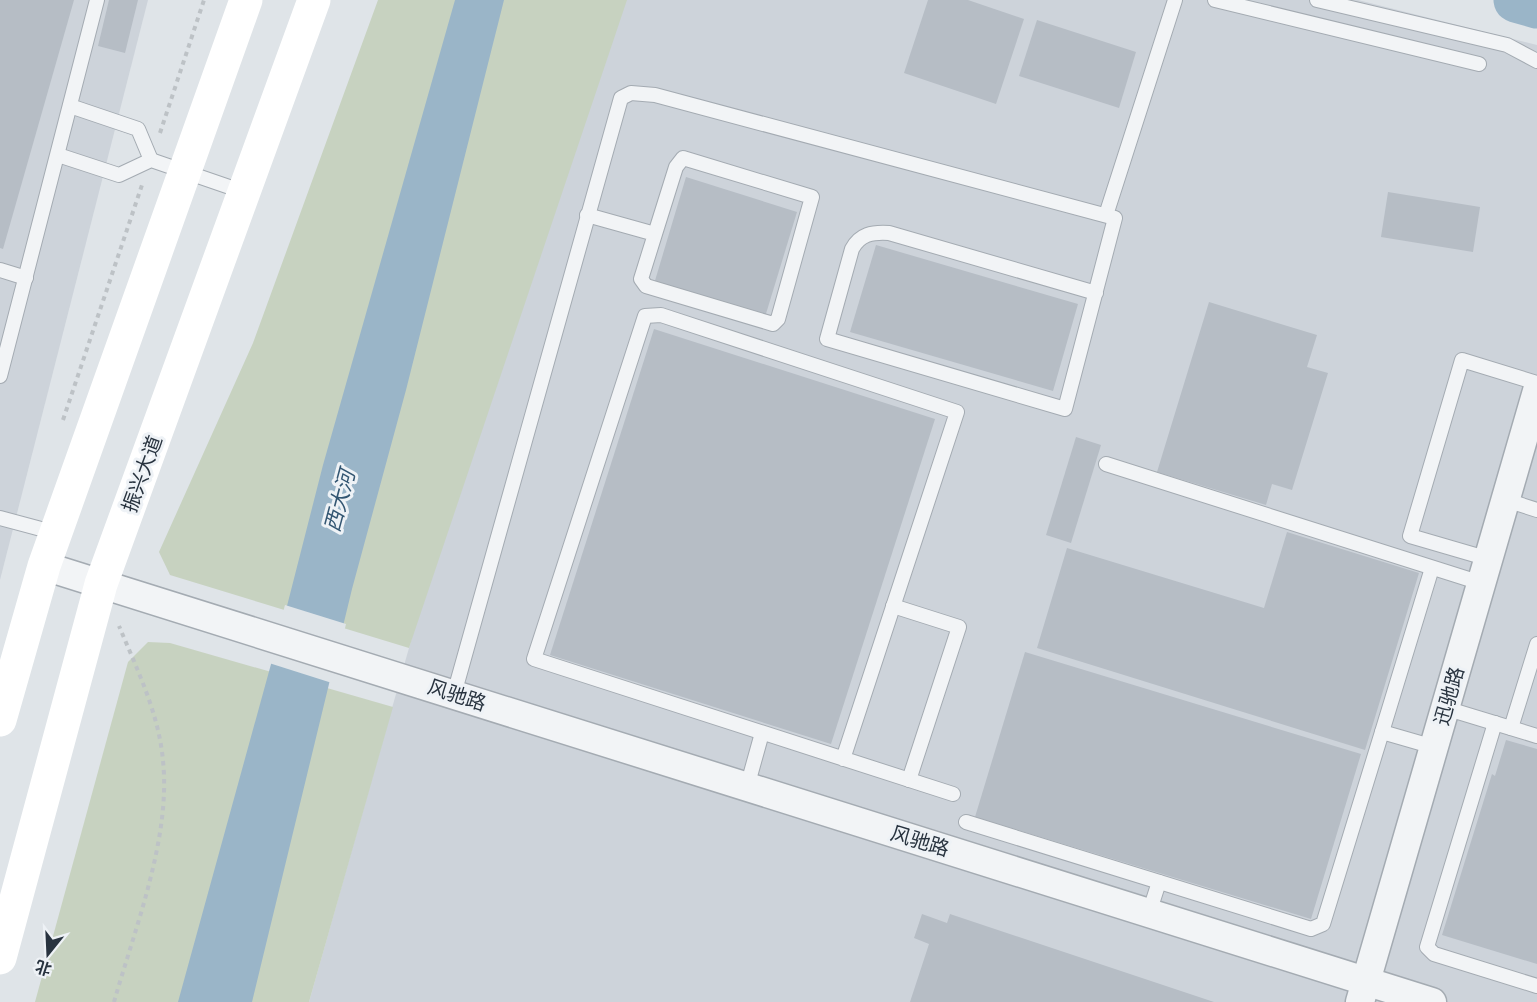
<svg xmlns="http://www.w3.org/2000/svg" width="1537" height="1002" font-family="'Fira Sans Condensed','Noto Sans SC',sans-serif">
  <style>
    .built { fill: #cdd3da }
    .green { fill: #c7d2c0 }
    .water { fill: #9ab5c8 }
    .pier { fill: #dfe4e8 }
    .lines { fill: none; stroke-linecap: round; stroke-linejoin: round }
    .river { stroke: #9ab5c8; stroke-width: 45 }
    .building { fill: #b6bdc5 }
    .service-casing { stroke: #a4abb2; stroke-width: 16 }
    .minor-casing { stroke: #a4abb2; stroke-width: 31 }
    .path { stroke: #bdc2c6; stroke-width: 4; stroke-dasharray: 4.5 4.5; stroke-linecap: butt }
    .service { stroke: #f2f4f6; stroke-width: 14 }
    .minor { stroke: #f2f4f6; stroke-width: 28 }
    .secondary { stroke: #fff; stroke-width: 33 }
    .labels { text-anchor: middle; dominant-baseline: central; stroke-width: 6; stroke-linejoin: round; paint-order: stroke }
    .street-label { font-size: 20px; fill: #28333f; stroke: #eef2f6 }
    .water-label { font-size: 21px; font-style: italic; fill: #335672; stroke: #eef2f6 }
  </style>
  <rect width="100%" height="100%" fill="#dfe4e8"/>
  <!-- built -->
  <g class="built">
    <path d="M0,0H148L0,580Z"/>
    <path d="M592,0H1358L1537,45V1002H309Z"/>
  </g>
  <!-- green -->
  <g class="green">
    <path d="M378,0H627L409,648L170,575L159,552L253,343Z"/>
    <path d="M148,642L170,643L393,707L309,1002H35L128,662Z"/>
  </g>
  <!-- water -->
  <path class="water" d="M455,0H504L406,390L352,589L252,1002H178L287,606L323,465Z"/>
  <!-- pier -->
  <path class="pier" d="M285,605L346,624L332,683L269,663Z"/>
  <g class="lines">
    <!-- river -->
    <path class="river" d="M1516,0L1537,6"/>
  </g>
  <!-- building -->
  <g class="building">
    <path d="M0,0H74L3,249L0,248Z"/>
    <path d="M109,0H138L125,53L98,46Z"/>
    <path d="M928,0H968L1024,19L996,104L904,73Z"/>
    <path d="M1037,20L1136,52L1119,108L1019,76Z"/>
    <path d="M686,177L797,212L765,317L654,284Z"/>
    <path d="M1388,192L1480,207L1473,252L1381,237Z"/>
    <path d="M876,245L1078,304L1053,391L850,332Z"/>
    <path d="M1209,302L1317,335L1307,367L1328,373L1292,490L1272,484L1266,505L1157,472Z"/>
    <path d="M654,329L935,419L831,744L550,655Z"/>
    <path d="M1076,437L1101,445L1071,543L1046,535Z"/>
    <path d="M1287,532L1419,573L1365,750L1037,648L1067,548L1264,608Z"/>
    <path d="M1025,652L1361,754L1311,919L975,817Z"/>
    <path d="M1506,740L1537,749V964L1442,935L1492,774L1495,776Z"/>
    <path d="M922,914L947,923L950,914L1214,1002H910L929,944L914,938Z"/>
  </g>
  <g class="lines">
    <!-- service casing -->
    <g class="service-casing">
      <g id="service">
        <path d="M1215,0L1479,64"/>
        <path d="M1317,0L1507,45L1537,61"/>
        <path d="M70,106L138,129L151,160"/>
        <path d="M58,155L119,175L151,160L244,192"/>
        <path d="M587,215L655,234L641,279L646,286L773,324L778,319L812,197L683,158L676,167L655,234"/>
        <path d="M1106,215L1175,0"/>
        <path d="M0,270L26,278"/>
        <path d="M0,376L97,0"/>
        <path d="M1106,464L1481,583"/>
        <path d="M1506,500L1537,510"/>
        <path d="M0,518L56,533"/>
        <path d="M1489,559L1410,536L1462,360L1537,383"/>
        <path d="M893,606L959,627L909,780"/>
        <path d="M454,694L621,98L631,93L655,95L1115,218L1065,409L827,339L852,249C860,234 872,232 889,233L1096,293"/>
        <path d="M1445,708L1537,736"/>
        <path d="M1495,723L1427,947L1434,954L1537,986"/>
        <path d="M1511,728L1537,644"/>
        <path d="M1382,732L1432,568"/>
        <path d="M843,759L957,412L661,315L645,316L534,659L953,794"/>
        <path d="M747,787L762,733"/>
        <path d="M966,822L1311,929L1323,924L1382,732L1434,747"/>
        <path d="M1149,913L1159,882"/>
      </g>
    </g>
    <!-- minor casing -->
    <g class="minor-casing">
      <g id="minor">
        <path d="M44,566L1432,1002"/>
        <path d="M1360,1002L1537,391"/>
      </g>
    </g>
    <!-- path -->
    <g class="path">
      <path d="M160,133L204,0"/>
      <path d="M63,420L142,185"/>
      <path d="M114,1002C135,928 171,838 163,761C159,714 137,669 119,626"/>
    </g>
    <!-- service -->
    <use href="#service" class="service"/>
    <!-- minor -->
    <use href="#minor" class="minor"/>
    <!-- secondary -->
    <g class="secondary">
      <path d="M0,720L44,566L246,0"/>
      <path d="M0,958L101,584L314,0"/>
    </g>
  </g>
  <g class="labels">
    <!-- street labels -->
    <g class="street-label">
      <text transform="translate(142 474) rotate(-70)">振兴大道</text>
      <text transform="translate(457 695) rotate(18)">风驰路</text>
      <text transform="translate(1449 696) rotate(-74)">迅驰路</text>
      <text transform="translate(920 841) rotate(17)">风驰路</text>
    </g>
    <!-- water labels -->
    <g class="water-label">
      <text transform="translate(340 501) rotate(-75)">西大河</text>
    </g>
  </g>
  <!-- north arrow -->
  <g transform="translate(48 954) rotate(198)" stroke="#eef2f6" stroke-width="4.5" paint-order="stroke">
  <path d="M0-4.5L10 22L0 15L-10 22Z" fill="#28333f"/>
  <text y="-9" font-size="16" font-weight="bold" text-anchor="middle" fill="#28333f">北</text>
  </g>
</svg>
